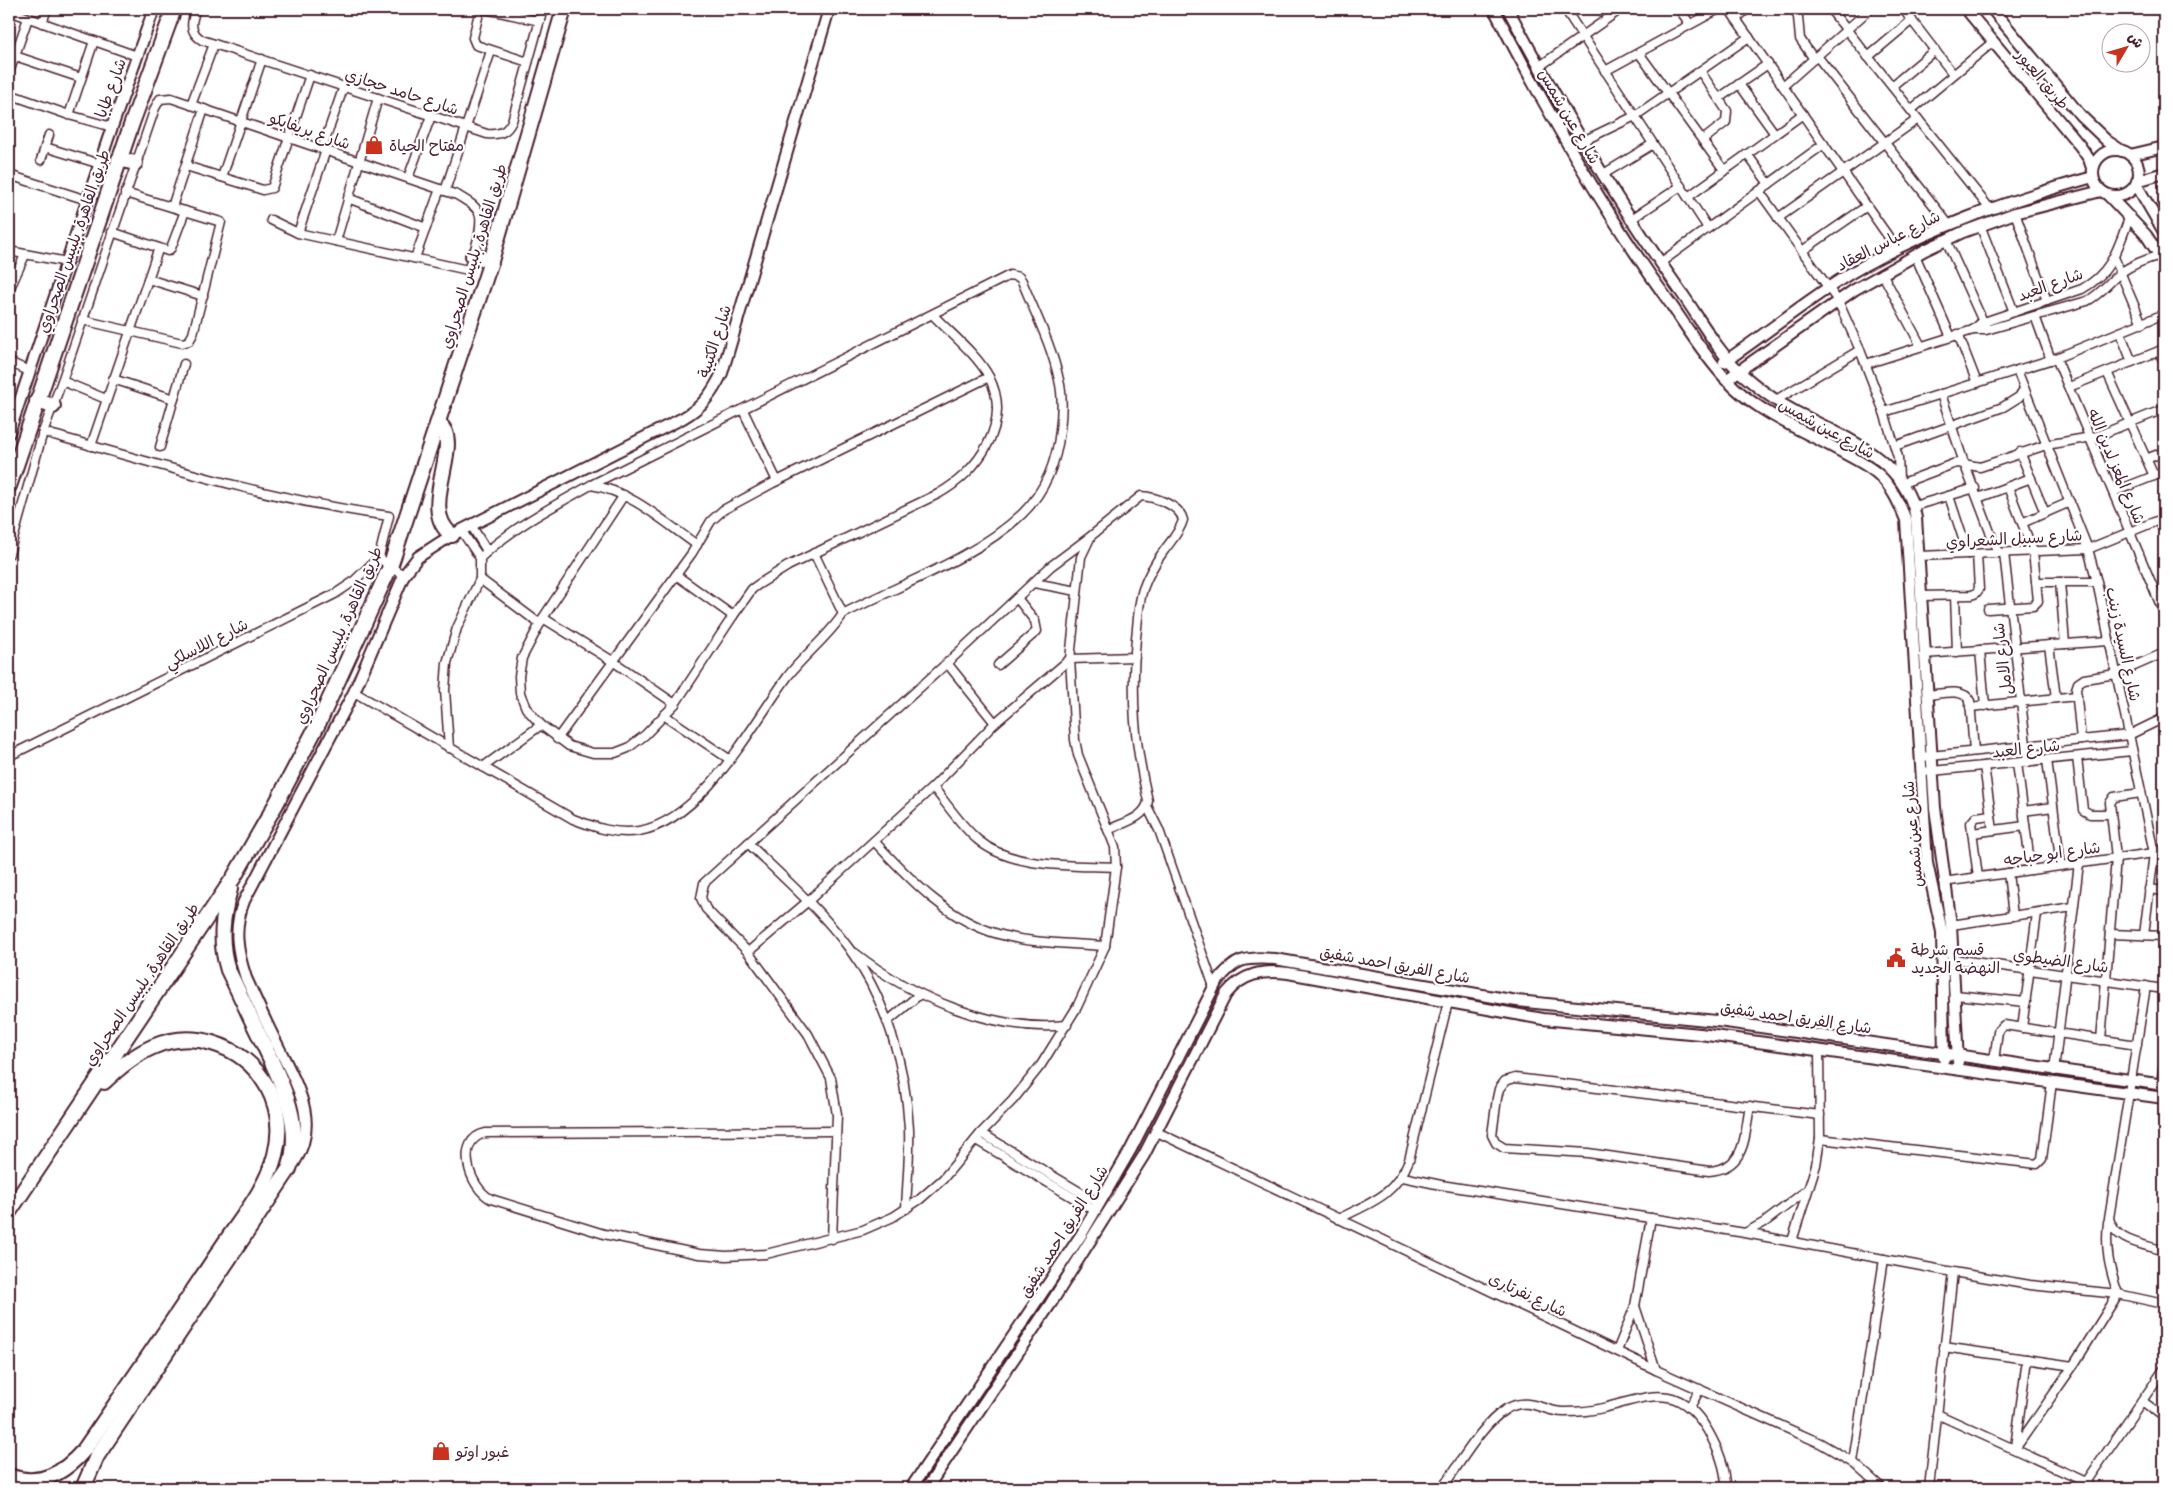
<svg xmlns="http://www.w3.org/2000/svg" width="2173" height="1497" font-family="'Patrick Hand','Playpen Sans Arabic',sans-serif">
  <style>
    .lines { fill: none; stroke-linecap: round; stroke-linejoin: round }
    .minor-casing { stroke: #4a1f2b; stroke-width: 11 }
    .tertiary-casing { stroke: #4a1f2b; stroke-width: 14 }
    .trunk-casing { stroke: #4a1f2b; stroke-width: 18 }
    .minor { stroke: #fff; stroke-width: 8 }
    .tertiary { stroke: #fff; stroke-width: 10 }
    .trunk { stroke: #fff; stroke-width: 14 }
    .labels { text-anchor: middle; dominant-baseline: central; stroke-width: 4.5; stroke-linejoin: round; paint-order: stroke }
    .street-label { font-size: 16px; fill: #4a1f2b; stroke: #fff }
    .poi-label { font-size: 16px; fill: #4a1f2b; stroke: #fff; text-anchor: start }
  </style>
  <rect width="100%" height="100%" fill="#fff"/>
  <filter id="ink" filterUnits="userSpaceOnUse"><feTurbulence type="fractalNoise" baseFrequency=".02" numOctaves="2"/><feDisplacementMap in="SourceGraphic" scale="10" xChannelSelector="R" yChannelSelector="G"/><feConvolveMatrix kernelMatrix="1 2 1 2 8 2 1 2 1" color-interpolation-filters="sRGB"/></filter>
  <g filter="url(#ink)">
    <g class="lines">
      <!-- minor casing -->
      <g class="minor-casing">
        <g id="minor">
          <path d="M196,9C191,22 189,32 202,40L487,134C500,135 507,132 512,121L543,9"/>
          <path d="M480,9L473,38L476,45L528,62"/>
          <path d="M485,9L540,21"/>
          <path d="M1565,9L1708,228"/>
          <path d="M1679,9L1690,24"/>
          <path d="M1729,9L1897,249"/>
          <path d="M1794,9L1798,17L1800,39L1814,59"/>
          <path d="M1830,9L1990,209"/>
          <path d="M1903,9L1953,74"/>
          <path d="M9,11L137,56"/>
          <path d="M1736,19L1747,9"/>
          <path d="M42,23L47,9"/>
          <path d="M1639,53L1724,170"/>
          <path d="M9,54L81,78"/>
          <path d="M1817,56L1949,225"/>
          <path d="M1868,57L1912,20"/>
          <path d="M1540,66L1621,9"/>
          <path d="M1605,71L1719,9"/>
          <path d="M1700,71L1727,111L1726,122L1703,140"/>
          <path d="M9,73L28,18"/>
          <path d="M1739,84L1775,134"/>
          <path d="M1783,86L1870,9"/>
          <path d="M1892,86L1935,50"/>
          <path d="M9,94L69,115L112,127"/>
          <path d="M1719,98L1768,64"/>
          <path d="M191,105L214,44"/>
          <path d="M1911,110L1993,42"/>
          <path d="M69,115L94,41"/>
          <path d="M1583,141L1635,116L1749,37"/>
          <path d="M45,147L100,164"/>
          <path d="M322,149L344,86"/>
          <path d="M1747,154L1769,184"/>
          <path d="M41,160L49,135"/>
          <path d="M186,166L263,190L272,188L310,75"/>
          <path d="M9,175L87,200"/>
          <path d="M1602,175L1653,144"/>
          <path d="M222,177L262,59"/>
          <path d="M408,178L431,116"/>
          <path d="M445,191L491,51"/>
          <path d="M1759,191L1838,301L1860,350L1884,412L1898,457L1899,478"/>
          <path d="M1688,197L1803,114"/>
          <path d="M348,198L426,228"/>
          <path d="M172,207L204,109"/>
          <path d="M2015,213L2047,301"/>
          <path d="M1778,218L1918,119"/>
          <path d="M1630,220L1681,186"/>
          <path d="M1980,225L2014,312"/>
          <path d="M112,232L168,251L171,248L185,211"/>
          <path d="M298,233L326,150"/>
          <path d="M1946,240L1985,326"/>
          <path d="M336,241L378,98"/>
          <path d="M9,251L67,262"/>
          <path d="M1802,251L1867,206"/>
          <path d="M1915,255L1951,337"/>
          <path d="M2114,257L2142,324"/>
          <path d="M415,258L440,189"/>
          <path d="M1660,263L1824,144"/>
          <path d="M1882,273L1921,346"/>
          <path d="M148,279L203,296"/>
          <path d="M9,290L25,255"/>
          <path d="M2035,316L2051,360"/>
          <path d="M82,320L182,343L189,341L193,334L221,222L125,193"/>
          <path d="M1973,330L1981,323L2082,289C2113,272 2118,247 2130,216"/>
          <path d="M2120,332L2132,362"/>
          <path d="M1958,334L1977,383"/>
          <path d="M2159,351L2164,362"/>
          <path d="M2056,358L2164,613"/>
          <path d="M9,362L29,371"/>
          <path d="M1866,364L1973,330H1986L2087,301C2101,294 2108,283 2120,273C2133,264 2146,259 2161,255"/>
          <path d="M2017,370L2088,549L2097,582L2154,853L2144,935"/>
          <path d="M2107,372L2154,476"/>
          <path d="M113,379L174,399"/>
          <path d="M62,381L106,399"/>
          <path d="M2069,387L2164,349"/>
          <path d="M1941,394L1964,463L1998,553"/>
          <path d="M1776,400L1860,350"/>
          <path d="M743,410L777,481"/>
          <path d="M1884,412L2056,358L2164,314"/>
          <path d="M43,432C157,464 271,500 389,516L379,557"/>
          <path d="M91,446L158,250"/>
          <path d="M1895,446L2003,407L2019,397L2024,389"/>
          <path d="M160,447L184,364"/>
          <path d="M2020,452L2045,513"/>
          <path d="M2146,459L2164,452"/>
          <path d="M1903,483L1953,464L1958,463L1980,467L2046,445L2097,436L2164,409"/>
          <path d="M591,485C631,491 664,522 697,545"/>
          <path d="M2113,492L2164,472"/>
          <path d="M624,495L543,618L522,658L519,676L520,693L526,708L541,725L569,746L593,753H615L628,748L645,735L675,704L733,616L752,589L759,584L788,566L938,494C978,472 1013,423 989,377C978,355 950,333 933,315"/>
          <path d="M1949,496L1968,554"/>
          <path d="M1978,498L2031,478"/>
          <path d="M1914,506L1975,488"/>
          <path d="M2159,520L2164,532"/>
          <path d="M2022,523L2070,502"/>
          <path d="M471,525L487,551"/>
          <path d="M814,553L843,614"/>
          <path d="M2004,553L2028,762"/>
          <path d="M9,554L43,432L62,381L155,108L160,99L171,98L457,195C465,200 478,206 480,216C482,233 473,255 468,270L298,233L271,220"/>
          <path d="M1919,556L2088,549L2164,518"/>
          <path d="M676,575L733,616"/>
          <path d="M480,579L540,624"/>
          <path d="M2036,582H2097"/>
          <path d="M2060,582L2065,644"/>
          <path d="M1034,583L1077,591"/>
          <path d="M1955,595L1957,652"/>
          <path d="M1921,596L1972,595L1976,593L1979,589L1977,554"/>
          <path d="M1988,609L2033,606L2038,601L2033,551L2008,487"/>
          <path d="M543,618L614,662L675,704"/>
          <path d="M2049,645L2056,698"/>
          <path d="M1980,650L1985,706"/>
          <path d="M1924,654L2109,641"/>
          <path d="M947,663L1051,566L1090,537"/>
          <path d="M998,665L1037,631L1035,621L1017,598"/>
          <path d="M354,692L573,819C594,827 616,835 639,831C703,820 752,725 788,676C805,654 828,637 843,614C900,584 975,559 1022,514C1045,492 1057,461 1060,430C1062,414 1063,396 1059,380C1052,346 1035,313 1022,281L1019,277L1010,275L591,485C552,507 513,527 480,558"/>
          <path d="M1927,695C1940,694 1963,687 1970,701L1974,751"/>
          <path d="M1970,707L2077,696"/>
          <path d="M664,715L729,759"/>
          <path d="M557,739L692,553L711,521L723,510L773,483L989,377"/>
          <path d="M2081,740L2076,689L2078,683L2084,679L2116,674L2164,653"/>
          <path d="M449,748L445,690L447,663L457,628L480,579V558L461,530"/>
          <path d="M9,756L335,594L353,582L379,557L390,567L404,575"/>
          <path d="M1921,757L2129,735L2164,718"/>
          <path d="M2077,757L2083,810L2090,814H2110"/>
          <path d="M2047,760L2061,866"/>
          <path d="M2017,763L2031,870"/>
          <path d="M1984,766L1993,830"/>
          <path d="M483,767L541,725"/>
          <path d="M1922,772L2132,751"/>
          <path d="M933,787C947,804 961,826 978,840C1012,869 1073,865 1116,867"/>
          <path d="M1147,806L1159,830L1214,987"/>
          <path d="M2023,811L2053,807"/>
          <path d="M1108,830C1122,823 1146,818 1148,801C1134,741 1131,699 1136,638C1138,622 1138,604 1143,589C1148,575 1155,563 1163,552C1170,542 1180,532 1183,520C1180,505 1155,497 1141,496L1091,536L1081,557L1070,659L1135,657"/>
          <path d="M1972,833L2025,826"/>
          <path d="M874,841C910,879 946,919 998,934C1032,944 1070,943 1105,946"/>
          <path d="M748,843C782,877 820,909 848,947C886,998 906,1067 909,1129C910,1156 907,1182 906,1209"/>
          <path d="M2008,873L2013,916"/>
          <path d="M1978,877L1971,823L1976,817L1991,815"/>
          <path d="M1943,882L2154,853L2164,848"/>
          <path d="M2149,889L2164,891"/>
          <path d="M1951,925L2073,907"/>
          <path d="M2110,934L2164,936"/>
          <path d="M748,952L807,902L933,787L995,723L1070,659L1075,740L1078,755L1115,847L1116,867L1105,946L1077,1007L1041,1065L1013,1100L981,1133L943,1179L919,1200L893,1217L863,1230L766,1254L726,1256L699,1254L604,1234L491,1199C469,1188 454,1139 486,1133L836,1131"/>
          <path d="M855,953C911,997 995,1033 1067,1025"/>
          <path d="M1953,959L2164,989"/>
          <path d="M2146,986L2109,1218C2114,1242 2144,1244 2164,1251"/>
          <path d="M1955,995L2026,1002"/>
          <path d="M887,1022L920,994"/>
          <path d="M2022,1028L2037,913"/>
          <path d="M2101,1040L2116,858L2110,803L2114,797L2141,793"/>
          <path d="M1994,1061L1998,1031L2004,1025L2137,1045"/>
          <path d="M2054,1071L2079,863"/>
          <path d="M2161,1085L2164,1063"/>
          <path d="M1750,1106C1744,1136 1747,1168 1709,1171L1588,1153L1504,1148L1496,1143L1492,1135L1497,1098L1499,1089L1505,1081L1515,1078L1820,1115"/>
          <path d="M1157,1132L1656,1370L1820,1443L1853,1462L1882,1488"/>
          <path d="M981,1133L1100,1204"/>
          <path d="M1820,1139L2037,1164L2042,1159L2052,1082"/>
          <path d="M976,1140L1096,1211"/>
          <path d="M1403,1177L1441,1185L1745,1233L1953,1272L2030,1285L2118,1294L2164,1304"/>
          <path d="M1338,1219C1370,1203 1395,1196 1409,1160L1448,1002"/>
          <path d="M1745,1233L1765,1222L1807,1190"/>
          <path d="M832,1239L837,1115L831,1078L808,1034L748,952L706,909L701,898L704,883L947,663L995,723"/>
          <path d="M1792,1241L1816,1165L1820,1139L1819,1051"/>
          <path d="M1635,1306L1656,1370"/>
          <path d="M1944,1347L2073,1366"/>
          <path d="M1617,1351L1635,1306L1651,1218"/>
          <path d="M2142,1401L2164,1417"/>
          <path d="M1690,1407L1700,1389"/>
          <path d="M1937,1414L2086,1482"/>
          <path d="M2015,1447L2027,1359"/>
          <path d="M2015,1449L2073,1366L2118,1294C2109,1267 2105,1250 2108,1222"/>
          <path d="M1853,1462L1884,1259"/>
          <path d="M1442,1488C1460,1464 1481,1425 1506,1409C1530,1395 1544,1413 1565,1412C1577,1412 1591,1411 1603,1408C1649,1397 1678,1380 1708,1431C1718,1449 1726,1467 1726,1488"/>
          <path d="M1929,1488L1953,1272"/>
          <path d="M2082,1488L2164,1369"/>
        </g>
      </g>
      <!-- tertiary casing -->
      <g class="tertiary-casing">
        <g id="tertiary">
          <path d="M1494,9C1546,110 1603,211 1670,303C1688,329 1705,357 1726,379C1757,413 1801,429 1840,451C1853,458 1868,465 1879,475C1892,487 1899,503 1906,520L1927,863L1942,932L1944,1059"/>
          <path d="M1508,9C1560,107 1617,202 1681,292C1700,319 1717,351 1742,374C1758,388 1775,401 1794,411C1842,436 1906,459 1916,518L1935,808L1951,925L1958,1062"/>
          <path d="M1966,9L2080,146L2089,159L2093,171"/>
          <path d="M1992,9L2081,116L2107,141L2122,151"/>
          <circle cx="2116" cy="173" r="23"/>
          <path d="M2130,155L2164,147"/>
          <path d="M2137,181L2164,173"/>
          <path d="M2136,184L2164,232"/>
          <path d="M2108,195L2146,235L2164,262"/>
          <path d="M1724,362C1767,333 1807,300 1851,273C1926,229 2010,200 2093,177"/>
          <path d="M1726,380L1854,290L1925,250L1963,232L2015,213L2101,191"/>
          <path d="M9,433L112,127L154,9"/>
          <path d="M294,1163C321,1121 296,1084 277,1044C266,1023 256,1000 246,978C237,951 233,928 244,901L354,692L404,575L418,557L452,535L683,418C702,407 712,394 722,373L829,9"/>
          <path d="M911,1488L1081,1235L1131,1149L1216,983C1235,958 1244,957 1275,959L1517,1001L1726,1022L2164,1085"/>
          <path d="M927,1488L1051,1303L1144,1155L1226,994C1243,973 1263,970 1288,973L1543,1019L1700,1034L2164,1098"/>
        </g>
      </g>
      <!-- trunk casing -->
      <g class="trunk-casing">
        <g id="trunk">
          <path d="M119,159L135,163"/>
          <path d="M473,256L491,261"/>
          <path d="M37,401L53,406"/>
          <path d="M439,424C465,444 416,509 452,535"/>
          <path d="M9,486L132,123L174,9"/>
          <path d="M9,1212L234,877L276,804L319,722L390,567L491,261L564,9"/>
          <path d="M9,1476C40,1488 64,1473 84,1450C130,1383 176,1317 220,1250C239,1221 266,1190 275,1155C288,1106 261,1057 212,1043C169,1030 134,1053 104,1082"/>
          <path d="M83,1488L97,1456L289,1169C305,1123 279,1077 260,1037C249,1015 239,992 228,970C219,942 222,917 230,889"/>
        </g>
      </g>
      <!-- minor -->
      <use href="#minor" class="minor"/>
      <!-- tertiary -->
      <use href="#tertiary" class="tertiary"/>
      <!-- trunk -->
      <use href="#trunk" class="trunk"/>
    </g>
  </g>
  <!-- icons -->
  <defs>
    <g id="shop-bare" transform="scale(1.5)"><path d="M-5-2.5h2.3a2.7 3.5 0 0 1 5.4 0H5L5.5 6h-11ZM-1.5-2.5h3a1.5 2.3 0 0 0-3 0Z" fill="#c8321e" stroke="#fff" stroke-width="2.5" paint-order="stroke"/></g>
    <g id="civic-bare" transform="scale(1.5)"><path d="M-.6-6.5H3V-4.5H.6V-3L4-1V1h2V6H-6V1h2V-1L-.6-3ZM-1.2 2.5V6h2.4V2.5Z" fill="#c8321e" stroke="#fff" stroke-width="2.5" paint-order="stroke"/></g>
  </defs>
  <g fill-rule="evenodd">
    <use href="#shop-bare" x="374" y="145"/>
    <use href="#civic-bare" x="1896" y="958"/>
    <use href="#shop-bare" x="441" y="1451"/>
  </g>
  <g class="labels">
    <!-- street labels -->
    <g class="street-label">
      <text transform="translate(2043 79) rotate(50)">طريق العبور</text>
      <text transform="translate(110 88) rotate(-70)">شارع طابا</text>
      <text transform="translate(402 91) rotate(18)">شارع حامد حجازي</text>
      <text transform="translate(1570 116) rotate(60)">شارع عين شمس</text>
      <text transform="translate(310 130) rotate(19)">شارع بريفابكو</text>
      <text transform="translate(1888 240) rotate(-27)">شارع عباس العقاد</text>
      <text transform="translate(73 241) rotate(-71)">طريق القاهرة, بلبيس الصحراوي</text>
      <text transform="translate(473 256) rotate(-73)">طريق القاهرة, بلبيس الصحراوي</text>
      <text transform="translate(2050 284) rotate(-20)">شارع العبد</text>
      <text transform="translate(714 341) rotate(-72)">شارع الكتيبة</text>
      <text transform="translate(1827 428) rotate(29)">شارع عين شمس</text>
      <text transform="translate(2117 466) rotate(67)">شارع المعز لدين الله</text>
      <text transform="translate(2014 538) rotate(-3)">شارع سبيل الشعراوي</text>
      <text transform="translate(338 635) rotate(-66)">طريق القاهرة, بلبيس الصحراوي</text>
      <text transform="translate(206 643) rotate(-27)">شارع اللاسلكي</text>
      <text transform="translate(2124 644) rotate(78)">شارع السيدة زينب</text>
      <text transform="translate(2002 659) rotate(-97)">شارع الامل</text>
      <text transform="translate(2026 748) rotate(-6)">شارع العبد</text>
      <text transform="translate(1912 834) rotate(-95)">شارع عين شمس</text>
      <text transform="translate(2052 853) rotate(-8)">شارع ابو حباجه</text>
      <text transform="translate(2061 960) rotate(8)">شارع الضيطوي</text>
      <text transform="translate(1395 964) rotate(10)">شارع الفريق احمد شفيق</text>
      <text transform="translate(141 984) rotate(-56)">طريق القاهرة, بلبيس الصحراوي</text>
      <text transform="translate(1796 1017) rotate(8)">شارع الفريق احمد شفيق</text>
      <text transform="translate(1063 1231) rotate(-58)">شارع الفريق احمد شفيق</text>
      <text transform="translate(1528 1294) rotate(25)">شارع نفرتارى</text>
    </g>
    <!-- poi labels -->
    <g class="poi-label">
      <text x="389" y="145">مفتاح الحياة</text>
      <text x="1911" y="949">قسم شرطة<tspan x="1911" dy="18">النهضة الجديد</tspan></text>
      <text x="456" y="1451">غبور اوتو</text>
    </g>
  </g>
  <!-- margin -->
  <rect width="2173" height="1497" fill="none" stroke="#fff" stroke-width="30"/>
  <rect x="15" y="15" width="2143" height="1467" fill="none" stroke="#4a1f2b" stroke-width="2" filter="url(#ink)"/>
  <!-- north arrow -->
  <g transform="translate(2126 48) rotate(52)"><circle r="24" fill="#ffffff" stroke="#b7a5aa"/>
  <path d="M0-4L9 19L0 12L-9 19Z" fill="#c8321e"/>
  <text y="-8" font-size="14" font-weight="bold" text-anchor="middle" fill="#4a1f2b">ش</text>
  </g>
</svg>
